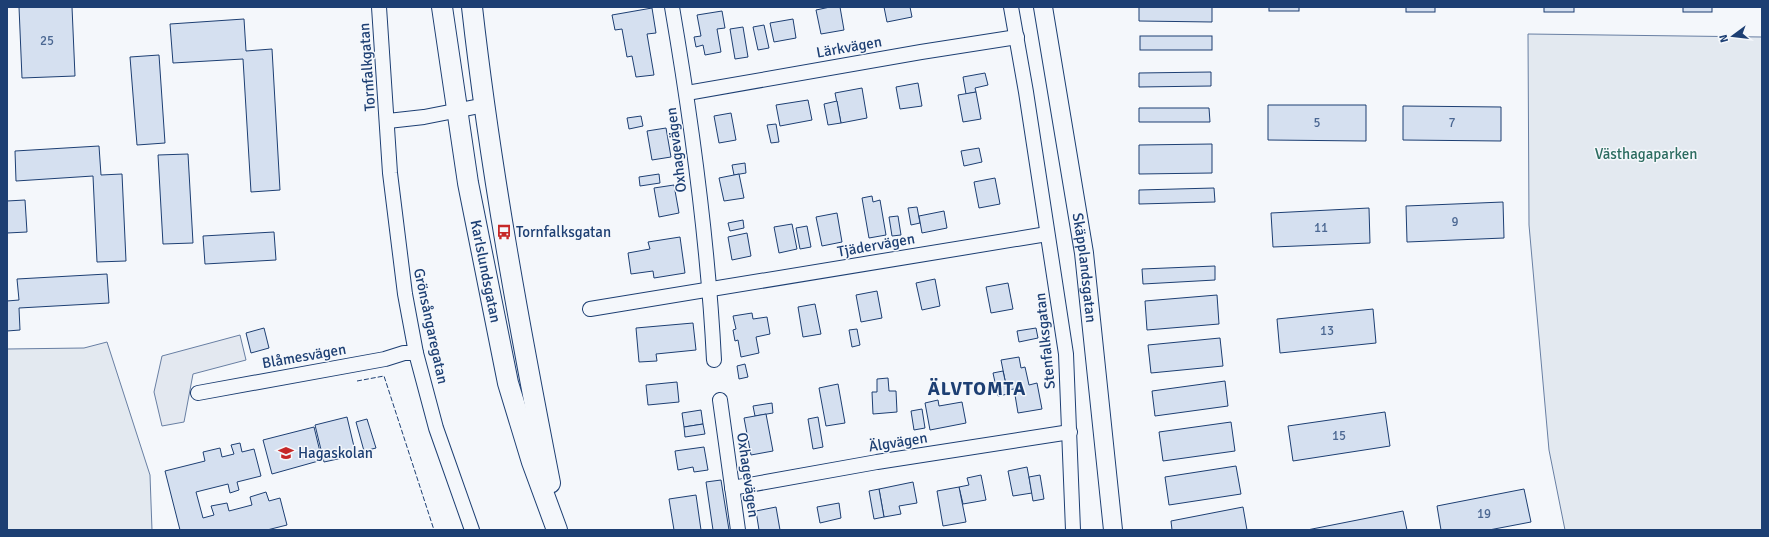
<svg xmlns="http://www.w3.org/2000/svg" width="1769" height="537" font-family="Signika,sans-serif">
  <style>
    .green { fill: #e3e9f0; stroke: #687fa3 }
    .parking { fill: #e3e8f0; stroke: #687fa3 }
    .building { fill: #d5e0f0; stroke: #1d3f73 }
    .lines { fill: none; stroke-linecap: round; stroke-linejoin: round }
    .minor-casing { stroke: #1d3f73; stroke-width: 16 }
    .tertiary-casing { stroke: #1d3f73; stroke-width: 20 }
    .secondary-casing { stroke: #1d3f73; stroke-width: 22 }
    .minor { stroke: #f4f7fb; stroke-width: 14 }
    .tertiary { stroke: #f4f7fb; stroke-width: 18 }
    .secondary { stroke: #f4f7fb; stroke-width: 20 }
    .fence { stroke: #1d3f73; stroke-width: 1; stroke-dasharray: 5 2; stroke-linecap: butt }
    .labels { text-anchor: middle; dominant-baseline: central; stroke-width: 3; stroke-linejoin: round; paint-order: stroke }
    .number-label { font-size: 13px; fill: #4b6792 }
    .street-label { font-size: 15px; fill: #1d3f73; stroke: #f4f7fb }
    .park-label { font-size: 15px; fill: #2c6c60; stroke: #f4f7fb }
    .poi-label { font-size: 15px; fill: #1d3f73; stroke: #f4f7fb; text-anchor: start }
    .district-label { font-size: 19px; font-weight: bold; letter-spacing: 1px; fill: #1d3f73; stroke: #f4f7fb }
  </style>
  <rect width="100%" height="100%" fill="#f4f7fb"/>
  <!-- green -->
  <g class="green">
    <path d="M1528,34L1762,37V530H1565L1549,450L1529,225Z"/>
    <path d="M107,342L150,475L152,530H7V349L84,348Z"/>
  </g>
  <!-- parking -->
  <path class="parking" d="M240,335L246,360L193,374L184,422L162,426L154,392L162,356Z"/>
  <!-- building -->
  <g class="building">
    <path d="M19,7H72L75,76L22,78Z"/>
    <path d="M830,7H840L844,30L821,34L816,10Z"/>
    <path d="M884,7H910L912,17L887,22Z"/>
    <path d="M1139,7H1212V22L1139,21Z"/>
    <rect x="1269" y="7" width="30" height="4"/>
    <rect x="1406" y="7" width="29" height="5"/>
    <rect x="1544" y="7" width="30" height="5"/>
    <rect x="1683" y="7" width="29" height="5"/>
    <path d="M652,8L656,33L647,34L654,75L636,77L632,56L627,57L622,29L615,30L612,15Z"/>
    <path d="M722,11L725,28L717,29L721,52L705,55L703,45L696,47L694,37L701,36L697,15Z"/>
    <path d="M244,19L246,51L272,49L280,190L251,192L243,59L173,63L170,24Z"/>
    <path d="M793,19L796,38L774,42L770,23Z"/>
    <path d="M764,25L769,48L758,50L753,27Z"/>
    <path d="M743,27L748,57L735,59L730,29Z"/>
    <rect x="1140" y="36" width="72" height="14"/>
    <path d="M159,55L165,143L137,145L130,57Z"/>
    <path d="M1211,72V86L1139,87V73Z"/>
    <path d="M985,73L988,85L975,88L976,92L966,94L963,77Z"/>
    <path d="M918,83L922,106L900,109L896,87Z"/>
    <path d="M862,88L867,118L841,123L835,93Z"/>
    <path d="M976,92L981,119L963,122L958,95Z"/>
    <path d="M808,100L812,120L780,126L776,105Z"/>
    <path d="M837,101L841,123L828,125L824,104Z"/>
    <path d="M1268,105H1366V141L1268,140Z"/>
    <path d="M1403,106L1501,107V141L1403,140Z"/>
    <path d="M1139,108H1209L1210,122H1139Z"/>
    <path d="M731,113L736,140L719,143L714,116Z"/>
    <path d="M641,116L643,126L629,129L627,118Z"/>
    <path d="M776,124L779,142L771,143L767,125Z"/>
    <path d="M666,128L671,157L652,160L647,131Z"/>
    <path d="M1212,144V173L1139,174V145Z"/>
    <path d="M99,146L101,175L122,174L126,261L97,262L93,176L16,181L15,151Z"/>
    <path d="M979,148L982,162L964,166L961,151Z"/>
    <path d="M188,154L193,243L163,244L158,155Z"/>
    <path d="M745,163L746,173L734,175L732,165Z"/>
    <path d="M659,174L660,183L640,186L639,177Z"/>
    <path d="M739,174L744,198L724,201L719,178Z"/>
    <path d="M995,178L1000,204L979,208L974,182Z"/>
    <path d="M674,185L679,213L659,217L654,188Z"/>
    <path d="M1214,188L1215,202L1139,204V190Z"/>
    <path d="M872,196L873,202L880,200L886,235L869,238L862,198Z"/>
    <path d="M25,200L27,232L7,233V201Z"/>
    <path d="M1503,202L1504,238L1407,242L1406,206Z"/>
    <path d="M917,207L920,223L911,225L908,208Z"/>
    <path d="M1369,208L1370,243L1273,247L1271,213Z"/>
    <path d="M944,211L947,228L922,233L919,216Z"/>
    <path d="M837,213L842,242L822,246L816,217Z"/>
    <path d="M898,216L901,235L892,236L889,217Z"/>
    <path d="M743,220L744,228L730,231L728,223Z"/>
    <path d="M792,224L797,249L779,253L774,227Z"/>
    <path d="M807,226L811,247L800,249L796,228Z"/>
    <path d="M274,232L276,260L205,264L203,236Z"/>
    <path d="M747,233L751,256L732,260L728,237Z"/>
    <path d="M680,237L685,273L654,278L653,271L631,274L628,253L650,249L648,242Z"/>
    <path d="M1215,266V280L1143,284L1142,269Z"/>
    <path d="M107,274L109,303L19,308L20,330L7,331V301L19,300L17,279Z"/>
    <path d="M935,279L940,306L922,310L916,283Z"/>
    <path d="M1008,283L1013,309L991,313L986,287Z"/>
    <path d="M877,291L882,318L861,322L856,295Z"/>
    <path d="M1217,295L1219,324L1147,330L1145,301Z"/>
    <path d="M815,304L821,334L803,337L798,307Z"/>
    <path d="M1373,309L1376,343L1280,353L1277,319Z"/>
    <path d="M752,313L753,319L767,317L770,334L756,337L759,353L741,357L738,340L735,341L733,330L736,329L733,316Z"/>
    <path d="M693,323L696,350L656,354L657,361L639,362L636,328Z"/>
    <path d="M264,328L269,348L251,353L246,333Z"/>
    <path d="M1036,328L1038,338L1019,342L1017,331Z"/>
    <path d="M857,329L860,345L852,347L849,330Z"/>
    <path d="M1220,338L1223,366L1151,373L1148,345Z"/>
    <path d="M1019,357L1021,368L1025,367L1029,385L1037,383L1042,409L1018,413L1014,389L1007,390L1001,360Z"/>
    <path d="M745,364L748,377L739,379L737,366Z"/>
    <path d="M1003,371L1008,394L998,396L993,373Z"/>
    <path d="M888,378L889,391H896L897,412L873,414L872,392H877V379Z"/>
    <path d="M1225,381L1228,406L1155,416L1152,391Z"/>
    <path d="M677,382L679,402L648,405L646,385Z"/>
    <path d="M838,384L845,423L826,426L819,388Z"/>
    <path d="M938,400L939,406L962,402L966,423L930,430L925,403Z"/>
    <path d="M772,403L773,413L755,416L753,406Z"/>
    <path d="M922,409L925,428L914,430L911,411Z"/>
    <path d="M701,410L703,424L684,427L682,413Z"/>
    <path d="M1385,412L1390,446L1293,461L1288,426Z"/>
    <path d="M766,414L773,451L751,455L744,418Z"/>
    <path d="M347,417L356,455L324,462L315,425Z"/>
    <path d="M818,417L823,447L813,449L808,419Z"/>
    <path d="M367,419L376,448L364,451L356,422Z"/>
    <path d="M1231,422L1235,451L1163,461L1159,432Z"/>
    <path d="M703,424L705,434L685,437L684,427Z"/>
    <path d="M314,427L322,460L272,474L263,440Z"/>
    <path d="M240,443L242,452L254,449L261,476L237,482L239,490L230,493L228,484L196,492L203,518L214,515L211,506L227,503L229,511L252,505L250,497L266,492L269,501L280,498L287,525L267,530H180L165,471L205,461L203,452L220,448L222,457L234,454L231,445Z"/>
    <path d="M704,447L708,470L694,472L693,467L678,470L675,451Z"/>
    <path d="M1236,466L1241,494L1169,505L1165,477Z"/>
    <path d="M1027,467L1032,493L1013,496L1008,471Z"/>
    <path d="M981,475L986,500L963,504L959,487L969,485L967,478Z"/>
    <path d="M1040,475L1044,499L1033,501L1029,477Z"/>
    <path d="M721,480L729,530H713L706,482Z"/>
    <path d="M913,482L917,503L899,506L901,514L884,517L879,489Z"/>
    <path d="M959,487L966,522L943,526L937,491Z"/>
    <path d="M879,489L884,517L874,519L869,491Z"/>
    <path d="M1524,489L1531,522L1489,530H1441L1437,506Z"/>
    <path d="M696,495L701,530H674L669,499Z"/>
    <path d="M839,503L841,518L820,523L817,507Z"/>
    <path d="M776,507L780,530H759L756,511Z"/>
    <path d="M1243,507L1247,530H1172L1171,521Z"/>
    <path d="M1403,511L1407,530H1307Z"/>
  </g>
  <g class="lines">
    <!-- minor casing -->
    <g class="minor-casing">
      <g id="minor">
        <path d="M379,7L390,173L405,294L416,353L436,428L472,530"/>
        <path d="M672,7C692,124 708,241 714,360"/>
        <path d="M1011,7L1026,92L1066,354L1073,530"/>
        <path d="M687,93L921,52L1017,37"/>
        <path d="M388,121L424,117L485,105"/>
        <path d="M590,309L1047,234"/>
        <path d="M198,393L385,359L404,353H416"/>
        <path d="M720,400L738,530"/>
        <path d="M732,488L877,462L1070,432"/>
      </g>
    </g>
    <!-- tertiary casing -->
    <g class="tertiary-casing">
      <g id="tertiary">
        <path id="s1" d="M1043,7L1084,253L1113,530"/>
      </g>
    </g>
    <!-- secondary casing -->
    <g class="secondary-casing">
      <g id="secondary">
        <path id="s2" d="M442,7L468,183L508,383L532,462L557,530"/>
        <path d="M472,7C490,167 519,325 550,483"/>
      </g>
    </g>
    <!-- minor -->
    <use href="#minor" class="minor"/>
    <!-- tertiary -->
    <use href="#tertiary" class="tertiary"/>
    <!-- secondary -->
    <use href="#secondary" class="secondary"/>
    <!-- fence -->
    <path class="fence" d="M357,381L384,376L434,530"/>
  </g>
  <!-- icons -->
  <defs>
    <g id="bus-bare" transform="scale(1.2)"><path d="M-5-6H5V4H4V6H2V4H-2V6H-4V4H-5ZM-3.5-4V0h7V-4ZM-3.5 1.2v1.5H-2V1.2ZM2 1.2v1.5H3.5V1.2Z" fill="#c62828" stroke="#f4f7fb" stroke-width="2.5" paint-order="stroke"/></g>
    <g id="school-bare" transform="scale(1.2)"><path d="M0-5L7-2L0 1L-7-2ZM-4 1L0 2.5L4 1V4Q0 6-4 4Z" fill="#c62828" stroke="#f4f7fb" stroke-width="2.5" paint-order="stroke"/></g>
  </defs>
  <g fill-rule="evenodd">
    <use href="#bus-bare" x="504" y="232"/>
    <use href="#school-bare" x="286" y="453"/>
  </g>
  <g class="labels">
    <!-- number labels -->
    <g class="number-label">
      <text x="47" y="41">25</text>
      <text x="1317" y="123">5</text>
      <text x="1452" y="123">7</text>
      <text x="1455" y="222">9</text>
      <text x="1321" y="228">11</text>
      <text x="1327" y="331">13</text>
      <text x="1339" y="436">15</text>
      <text x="1484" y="514">19</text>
    </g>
    <!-- street labels -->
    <g class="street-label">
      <text transform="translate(849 47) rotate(-10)">Lärkvägen</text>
      <text transform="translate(367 67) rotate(-94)">Tornfalkgatan</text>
      <text transform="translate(676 150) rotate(-97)">Oxhagevägen</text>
      <text transform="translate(876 245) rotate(-10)">Tjädervägen</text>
      <text stroke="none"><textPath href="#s1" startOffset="264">Skäpplandsgatan</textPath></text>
      <text stroke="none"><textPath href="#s2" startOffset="268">Karlslundsgatan</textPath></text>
      <text transform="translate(431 326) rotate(78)">Grönsångaregatan</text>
      <text transform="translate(1045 341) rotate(-96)">Stenfalksgatan</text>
      <text transform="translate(304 356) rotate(-10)">Blåmesvägen</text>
      <text transform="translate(898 442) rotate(-9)">Älgvägen</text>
      <text transform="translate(748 475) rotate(82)">Oxhagevägen</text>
    </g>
    <!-- park labels -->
    <g class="park-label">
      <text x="1646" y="154">Västhagaparken</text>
    </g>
    <!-- poi labels -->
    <g class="poi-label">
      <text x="516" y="232">Tornfalksgatan</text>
      <text x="298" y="453">Hagaskolan</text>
    </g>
    <!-- district labels -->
    <g class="district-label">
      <text x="977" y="389">ÄLVTOMTA</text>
    </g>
  </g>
  <!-- border -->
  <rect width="1769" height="537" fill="none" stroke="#1d3f73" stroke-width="16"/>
  <!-- north arrow -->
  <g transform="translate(1733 36) rotate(255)" stroke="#f4f7fb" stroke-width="3" paint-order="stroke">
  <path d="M0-3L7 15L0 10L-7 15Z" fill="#1d3f73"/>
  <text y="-6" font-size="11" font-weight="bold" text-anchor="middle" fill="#1d3f73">N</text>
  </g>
</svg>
